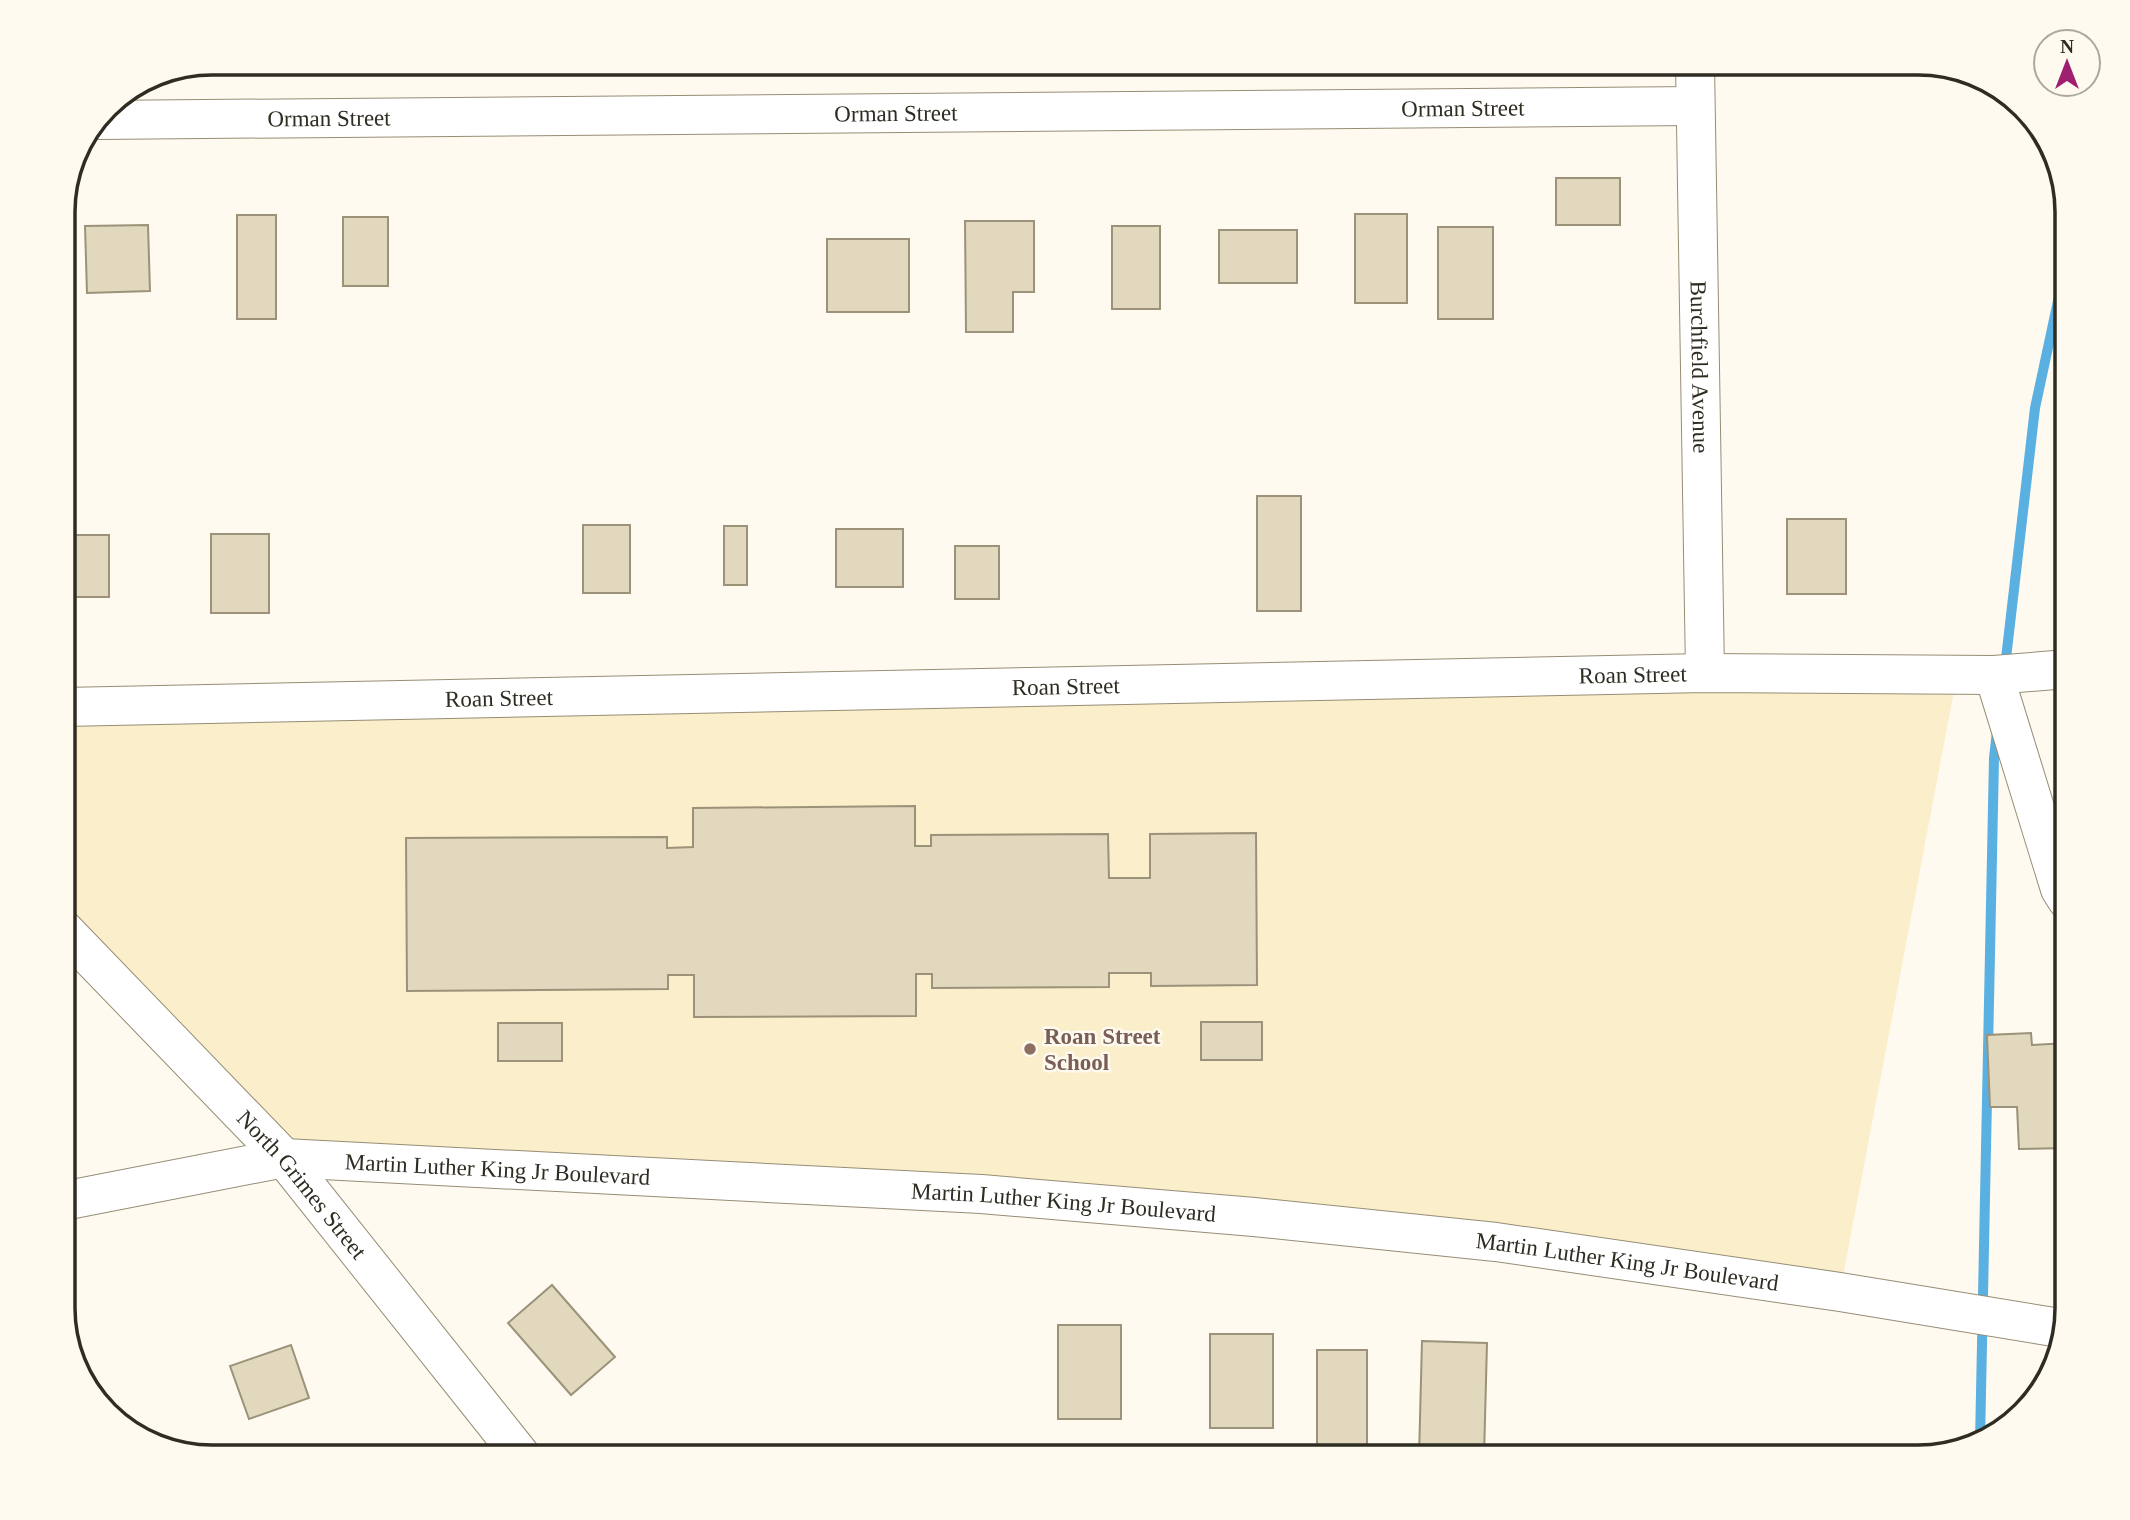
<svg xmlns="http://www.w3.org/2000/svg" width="2130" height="1520" font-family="Georgia,serif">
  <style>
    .built { fill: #faeecb }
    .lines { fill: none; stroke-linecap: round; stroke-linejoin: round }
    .stream { stroke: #5bb0e2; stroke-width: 10 }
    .building { fill: #e1d8bd; stroke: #9b9279; stroke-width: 2 }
    .minor-casing { stroke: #968d75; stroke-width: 40 }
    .tertiary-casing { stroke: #968d75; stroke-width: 40 }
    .minor { stroke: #fff; stroke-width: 38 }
    .tertiary { stroke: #fff; stroke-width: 38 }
    .education-dot { fill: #8d6e63; stroke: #fefaf0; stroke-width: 2.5 }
    .labels { text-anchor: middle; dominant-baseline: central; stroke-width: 5; stroke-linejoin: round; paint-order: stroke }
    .street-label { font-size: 23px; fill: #2f2c22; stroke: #fefaf0 }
    .education-label { font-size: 23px; font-weight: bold; fill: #785e54; stroke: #fefaf0; text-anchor: start }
    .rim { fill: none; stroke: #2f2c22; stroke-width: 3.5 }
  </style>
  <rect width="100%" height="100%" fill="#fefaf0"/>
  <!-- built -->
  <path class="built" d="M1957,675L1840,1292L1496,1242L284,1158L63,940V708Z"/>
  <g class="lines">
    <!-- stream -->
    <g class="stream">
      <path d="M2005,667L2035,408L2067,259"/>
      <path d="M1980,1442L1994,758L1997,731"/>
    </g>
  </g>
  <!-- building -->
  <g class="building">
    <rect x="620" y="63" width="35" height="3"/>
    <rect x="1556" y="178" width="64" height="47"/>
    <rect x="1355" y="214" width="52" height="89"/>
    <rect x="237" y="215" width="39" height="104"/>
    <rect x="343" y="217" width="45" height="69"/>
    <path d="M965,221H1034V292H1013V332H966Z"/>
    <path d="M148,225L150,291L87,293L85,226Z"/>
    <rect x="1112" y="226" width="48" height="83"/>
    <rect x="1438" y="227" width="55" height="92"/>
    <rect x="1219" y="230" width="78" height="53"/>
    <rect x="827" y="239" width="82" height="73"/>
    <rect x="1257" y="496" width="44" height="115"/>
    <rect x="1787" y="519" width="59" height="75"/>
    <rect x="583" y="525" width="47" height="68"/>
    <rect x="724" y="526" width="23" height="59"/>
    <rect x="836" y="529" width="67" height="58"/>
    <rect x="211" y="534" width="58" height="79"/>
    <rect x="63" y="535" width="46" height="62"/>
    <rect x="955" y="546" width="44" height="53"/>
    <path d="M915,806V846H931V835L1108,834L1109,878H1150V834L1256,833L1257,985L1151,986V973H1109V987L932,988V974H916V1016L694,1017V975H668V989L407,991L406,838L667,837V848L693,847V808Z"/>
    <rect x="1201" y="1022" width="61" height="38"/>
    <rect x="498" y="1023" width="64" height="38"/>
    <path d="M2031,1033L2032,1045L2067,1043V1097H2065L2067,1148L2019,1149L2017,1107H1990L1987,1035Z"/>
    <path d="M552,1285L615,1357L571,1395L508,1323Z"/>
    <rect x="1058" y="1325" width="63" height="94"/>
    <rect x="1210" y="1334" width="63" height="94"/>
    <path d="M1422,1341L1487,1343L1484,1457H1419Z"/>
    <path d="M291,1345L309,1398L249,1419L230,1366Z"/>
    <rect x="1317" y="1350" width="50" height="107"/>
  </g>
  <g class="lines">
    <!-- minor casing -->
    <g class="minor-casing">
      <g id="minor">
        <path id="s1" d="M1695,63L1705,673"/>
        <path id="s2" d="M98,120L1694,106"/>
        <path d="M1994,675L2060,889L2067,900"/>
        <path id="s3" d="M63,707L1705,673L1994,675L2067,669"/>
        <path id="s4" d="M63,929L284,1158L522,1457"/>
      </g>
    </g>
    <!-- tertiary casing -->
    <g class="tertiary-casing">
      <g id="tertiary">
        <path id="s5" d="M63,1201L284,1158L981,1194L1254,1217L1496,1242L1840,1292L2060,1328"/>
      </g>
    </g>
    <!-- minor -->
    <use href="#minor" class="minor"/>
    <!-- tertiary -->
    <use href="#tertiary" class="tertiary"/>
  </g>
  <!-- markers -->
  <circle class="education-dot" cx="1030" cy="1049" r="7"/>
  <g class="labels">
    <!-- street labels -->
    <g class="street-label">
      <text stroke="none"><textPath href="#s2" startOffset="1365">Orman Street</textPath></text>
      <text stroke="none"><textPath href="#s2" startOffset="798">Orman Street</textPath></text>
      <text stroke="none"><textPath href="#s2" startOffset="231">Orman Street</textPath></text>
      <text stroke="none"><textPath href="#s1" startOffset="304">Burchfield Avenue</textPath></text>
      <text stroke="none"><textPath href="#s3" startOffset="1570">Roan Street</textPath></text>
      <text stroke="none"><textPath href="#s3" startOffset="1003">Roan Street</textPath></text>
      <text stroke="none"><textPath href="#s3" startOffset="436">Roan Street</textPath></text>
      <text stroke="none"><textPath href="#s5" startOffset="439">Martin Luther King Jr Boulevard</textPath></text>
      <text stroke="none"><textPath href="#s4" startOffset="350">North Grimes Street</textPath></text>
      <text stroke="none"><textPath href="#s5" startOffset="1006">Martin Luther King Jr Boulevard</textPath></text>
      <text stroke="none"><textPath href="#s5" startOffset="1573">Martin Luther King Jr Boulevard</textPath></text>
    </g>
    <!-- education labels -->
    <g class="education-label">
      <text x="1044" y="1036">Roan Street<tspan x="1044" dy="26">School</tspan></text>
    </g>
  </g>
  <!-- crop -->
  <path d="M0 0H2130V1520H0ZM212 75H1918A137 137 0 0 1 2055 212V1308A137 137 0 0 1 1918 1445H212A137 137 0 0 1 75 1308V212A137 137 0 0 1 212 75Z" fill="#fefaf0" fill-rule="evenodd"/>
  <path class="rim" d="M212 75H1918A137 137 0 0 1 2055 212V1308A137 137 0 0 1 1918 1445H212A137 137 0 0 1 75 1308V212A137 137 0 0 1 212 75Z"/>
  <!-- north arrow -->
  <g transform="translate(2067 63)"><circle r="33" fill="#fefaf0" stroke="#aba89e" stroke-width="2"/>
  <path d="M0-5L12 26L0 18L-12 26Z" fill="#9e1e70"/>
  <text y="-10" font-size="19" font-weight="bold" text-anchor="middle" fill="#2f2c22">N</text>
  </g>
</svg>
